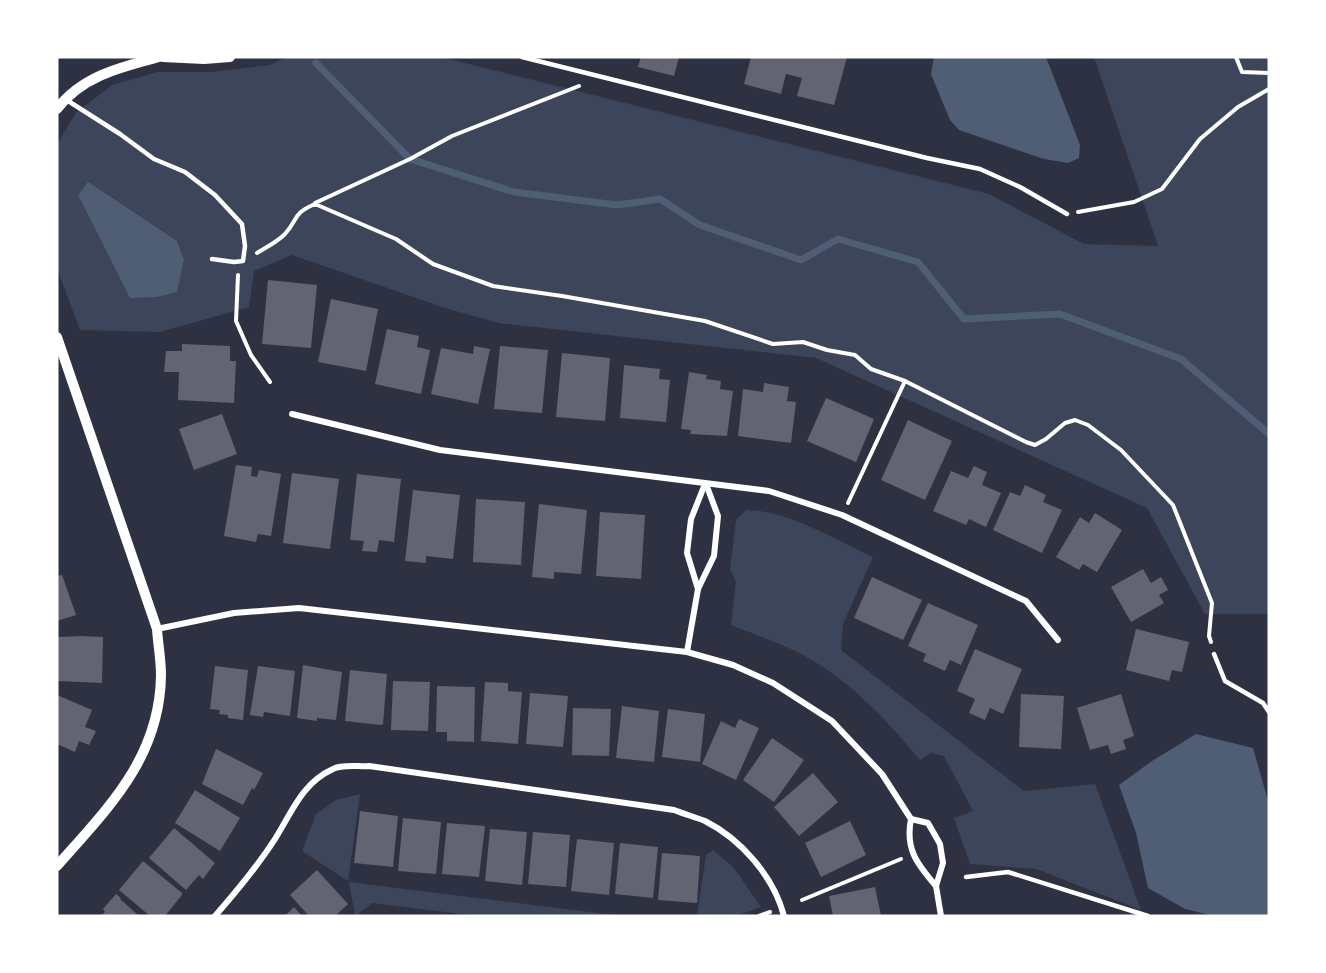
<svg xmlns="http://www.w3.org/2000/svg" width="1326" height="973" font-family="'Varela Round',sans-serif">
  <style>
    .green { fill: #3c4559; fill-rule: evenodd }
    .water { fill: #4f5d75 }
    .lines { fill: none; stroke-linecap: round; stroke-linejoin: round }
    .stream { stroke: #4f5d75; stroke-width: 7 }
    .building { fill: #626471 }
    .path { stroke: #fff; stroke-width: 4 }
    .service { stroke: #fff; stroke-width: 4.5 }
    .minor { stroke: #fff; stroke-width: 6 }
    .tertiary { stroke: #fff; stroke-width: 10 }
  </style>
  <rect width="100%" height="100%" fill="#2d3142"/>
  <!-- green -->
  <g class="green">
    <path d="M286,57H441L989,194L1084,244L1158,246L1094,57H1269V614H1205L1147,508L816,358L499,323L445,308L292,255L254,271L249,307L160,332L80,330L57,269V144L76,113L112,85L157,72H212L270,65ZM88,183L177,241L184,260L177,292L131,298L78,195Z"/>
    <path d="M746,510C790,511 834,539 873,557L843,624L841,650L1024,791L1095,784L1141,910L1036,869L970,864L954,818L973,811L944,756L931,753L920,760C885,718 849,679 799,653C778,642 753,634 731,625L736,582L730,569L736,520Z"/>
    <path d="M360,794L348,881L302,851L316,814L336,800Z"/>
    <path d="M713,850L734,868L761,907L736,916H697L706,855Z"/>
    <path d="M349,882L622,916H478L372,903L355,916Z"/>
  </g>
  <!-- water -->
  <g class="water">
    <path d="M934,57H1046L1080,145L1079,158L1068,163L1044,159L959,130L950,120L931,74Z"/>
    <path d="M88,182L177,241L184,260L177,292L157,297L130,298L78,195Z"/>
    <path d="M1196,734L1253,748L1269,804V916H1214L1185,909L1148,888L1136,833L1119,785L1152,761Z"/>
  </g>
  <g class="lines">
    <!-- stream -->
    <path class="stream" d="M316,63L410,159L514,192L617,205L660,199L700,225L801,260L838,239L918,262L964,319L1060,314L1181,359L1269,434"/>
  </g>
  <!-- building -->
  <g class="building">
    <path d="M641,57H679L674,76L638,67Z"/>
    <path d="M751,57H847L834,105L797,96L802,78L786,74L781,94L744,84Z"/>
    <path d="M268,280L317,285L311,348L262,344Z"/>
    <path d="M331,299L378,309L366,371L318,362Z"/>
    <path d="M387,329L419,336L417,347L430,350L421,394L375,384Z"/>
    <path d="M182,344L230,346V361H236L234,403L178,400L179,372H164L166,351H182Z"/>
    <path d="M474,346L490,349L478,404L431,394L441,348L473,354Z"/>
    <path d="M500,346L548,350L542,413L494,409Z"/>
    <path d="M562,353L610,358L605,421L556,417Z"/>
    <path d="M624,365L660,369L659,379L670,380L666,422L620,418Z"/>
    <path d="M689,372L707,375L706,379L721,381L720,389L733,391L727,436L690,434L691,430L681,429Z"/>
    <path d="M764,383L789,387L787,401L796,402L791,443L738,436L743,389L763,392Z"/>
    <path d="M826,398L874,419L856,462L807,441Z"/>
    <path d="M222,414L237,454L194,470L179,429Z"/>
    <path d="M908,420L952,441L925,500L881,480Z"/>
    <path d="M236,465L252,467L251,476L257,477L259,470L281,474L271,536L258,534L256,542L224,536Z"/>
    <path d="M974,466L987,472L982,485L1001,493L986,527L969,519L966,525L933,511L951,471L968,478Z"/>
    <path d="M292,473L339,479L330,549L283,543Z"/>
    <path d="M357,474L401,479L394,542L379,540L377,552L362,551L364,541L350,540Z"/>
    <path d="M1025,485L1046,495L1043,502L1062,510L1042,553L993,530L1010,492L1020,496Z"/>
    <path d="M413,490L460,495L453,559L426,556V563L405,561Z"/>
    <path d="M476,499L525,502L521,565L473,562Z"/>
    <path d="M539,504L587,510L581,574L554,572V579L532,577Z"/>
    <path d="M600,512L645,515L641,579L596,576Z"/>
    <path d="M1095,513L1122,530L1097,572L1083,564L1079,570L1056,557L1080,517L1089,523Z"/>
    <path d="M1143,569L1151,583L1161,577L1168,590L1159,595L1164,603L1131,622L1111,587Z"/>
    <path d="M62,575L76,615L57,621V576Z"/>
    <path d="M872,577L922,600L903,640L854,618Z"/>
    <path d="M928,603L978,625L961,665L950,660L945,671L923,661L926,654L908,646Z"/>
    <path d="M1136,629L1189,642L1182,672L1172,670L1169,681L1126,670Z"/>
    <path d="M81,636L103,637L102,683L57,681V637Z"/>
    <path d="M975,649L1022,669L1003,714L990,708L985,720L969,713L975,699L957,691Z"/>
    <path d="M303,665L342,672L336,720L317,718V721L297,718Z"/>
    <path d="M215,666L248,670L243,720L228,718V715L219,714L220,710L210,709Z"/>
    <path d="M258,666L295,671L290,716L264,712L263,717L250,715Z"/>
    <path d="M350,670L387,674L383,724L381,725L345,721Z"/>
    <path d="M393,681L430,682L428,731L391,730Z"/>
    <path d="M485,682L508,683V691L522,692L518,744L481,741Z"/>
    <path d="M437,686L475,687L474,742L447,741V732H436Z"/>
    <path d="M530,693L568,696L563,747L526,744Z"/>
    <path d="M1021,694L1064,696L1061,749L1019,747Z"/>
    <path d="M1121,694L1134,736L1123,740L1126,749L1111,754L1108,745L1090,750L1077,708Z"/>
    <path d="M57,695L92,710L85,727L96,731L89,745L79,741L75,752L57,744Z"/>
    <path d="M622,706L659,711L654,762L616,758Z"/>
    <path d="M573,708L611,709L609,756L572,755Z"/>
    <path d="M668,709L705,714L700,762L662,757Z"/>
    <path d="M739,719L759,728L736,780L702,764L721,721L735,728Z"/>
    <path d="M772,738L804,760L774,802L743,780Z"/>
    <path d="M216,749L263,773L254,790L252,788L243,805L202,784Z"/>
    <path d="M813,773L838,802L799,836L774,807Z"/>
    <path d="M195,790L240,818L220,851L175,823Z"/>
    <path d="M360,811L398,816L393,867L354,863Z"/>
    <path d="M403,818L441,822L436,874L398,871Z"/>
    <path d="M850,821L866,855L821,877L805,843Z"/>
    <path d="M447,823L485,826L479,877L442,874Z"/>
    <path d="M174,828L215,863L203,879L199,875L186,890L149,858Z"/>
    <path d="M490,829L527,832L522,885L485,881Z"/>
    <path d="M533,832L570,835L566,887L528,884Z"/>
    <path d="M577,839L614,843L609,895L571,891Z"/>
    <path d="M620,843L658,847L653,898L615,894Z"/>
    <path d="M662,853L700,856L697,903L658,900Z"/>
    <path d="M143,861L182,893V895L165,916H150L119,890Z"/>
    <path d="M317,870L348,904L335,916H309L290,895Z"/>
    <path d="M875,887L881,916H833L829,896Z"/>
    <path d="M116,894L121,898L120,899L139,916H101L105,912L103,909Z"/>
    <path d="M294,907L302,916H285Z"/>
  </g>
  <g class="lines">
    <!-- path -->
    <g class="path">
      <path d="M1236,57L1242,72L1269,73"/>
      <path d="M315,203L410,159L452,136L579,86"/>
      <path d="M1078,212L1134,202L1162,189L1200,139L1238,107L1269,89"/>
      <path d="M257,253C267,247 277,242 285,234C299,218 292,214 315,204L396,239L433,264L493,286L562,296L705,321L773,344L803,342L827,350L855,355L871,369L905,381L1026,442L1035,445L1046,439L1065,423L1075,420L1088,425L1121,450L1173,505L1212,603L1209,636L1211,642"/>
      <path d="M238,275L236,321L251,355L270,382"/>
      <path d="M848,503L905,381"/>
      <path d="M802,900L901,859"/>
      <path d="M759,916L770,912"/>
    </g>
    <!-- service -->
    <g class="service">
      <path d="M522,57L927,158L980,169L1020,187L1067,214"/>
      <path d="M65,99L120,134L154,159L185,172L215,195L242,224L245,246L243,261L234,262L212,259"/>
      <path d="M1214,654L1225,681L1263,703L1269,712"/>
      <path d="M966,877L1008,872L1148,916"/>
    </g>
    <!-- minor -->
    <g class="minor">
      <path d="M292,414L440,450L769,491L842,515L1026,601L1058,640"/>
      <path d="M698,589L687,553L691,519L705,484"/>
      <path d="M157,629L234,613L299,608L687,652L733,665L773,683L832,721L882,774L911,819C905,849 917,864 936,886"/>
      <path d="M687,652L698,589L714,556L718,516L706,484"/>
      <path d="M911,819L928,823L940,844L943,863L936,886L941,916"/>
      <path d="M215,916C237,891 257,867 275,839C292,812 302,783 333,769C342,764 359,767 369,766L674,810C684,814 695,817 705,821C741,839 774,877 784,916"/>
    </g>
    <!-- tertiary -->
    <g class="tertiary">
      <path d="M163,57L204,59L230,57"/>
      <path d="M57,109C82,76 121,67 159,57"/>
      <path d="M57,337L157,629C158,644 161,660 161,675C160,758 108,808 57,866"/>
    </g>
  </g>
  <!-- border -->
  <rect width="1326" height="973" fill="none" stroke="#ffffff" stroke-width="117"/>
</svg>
